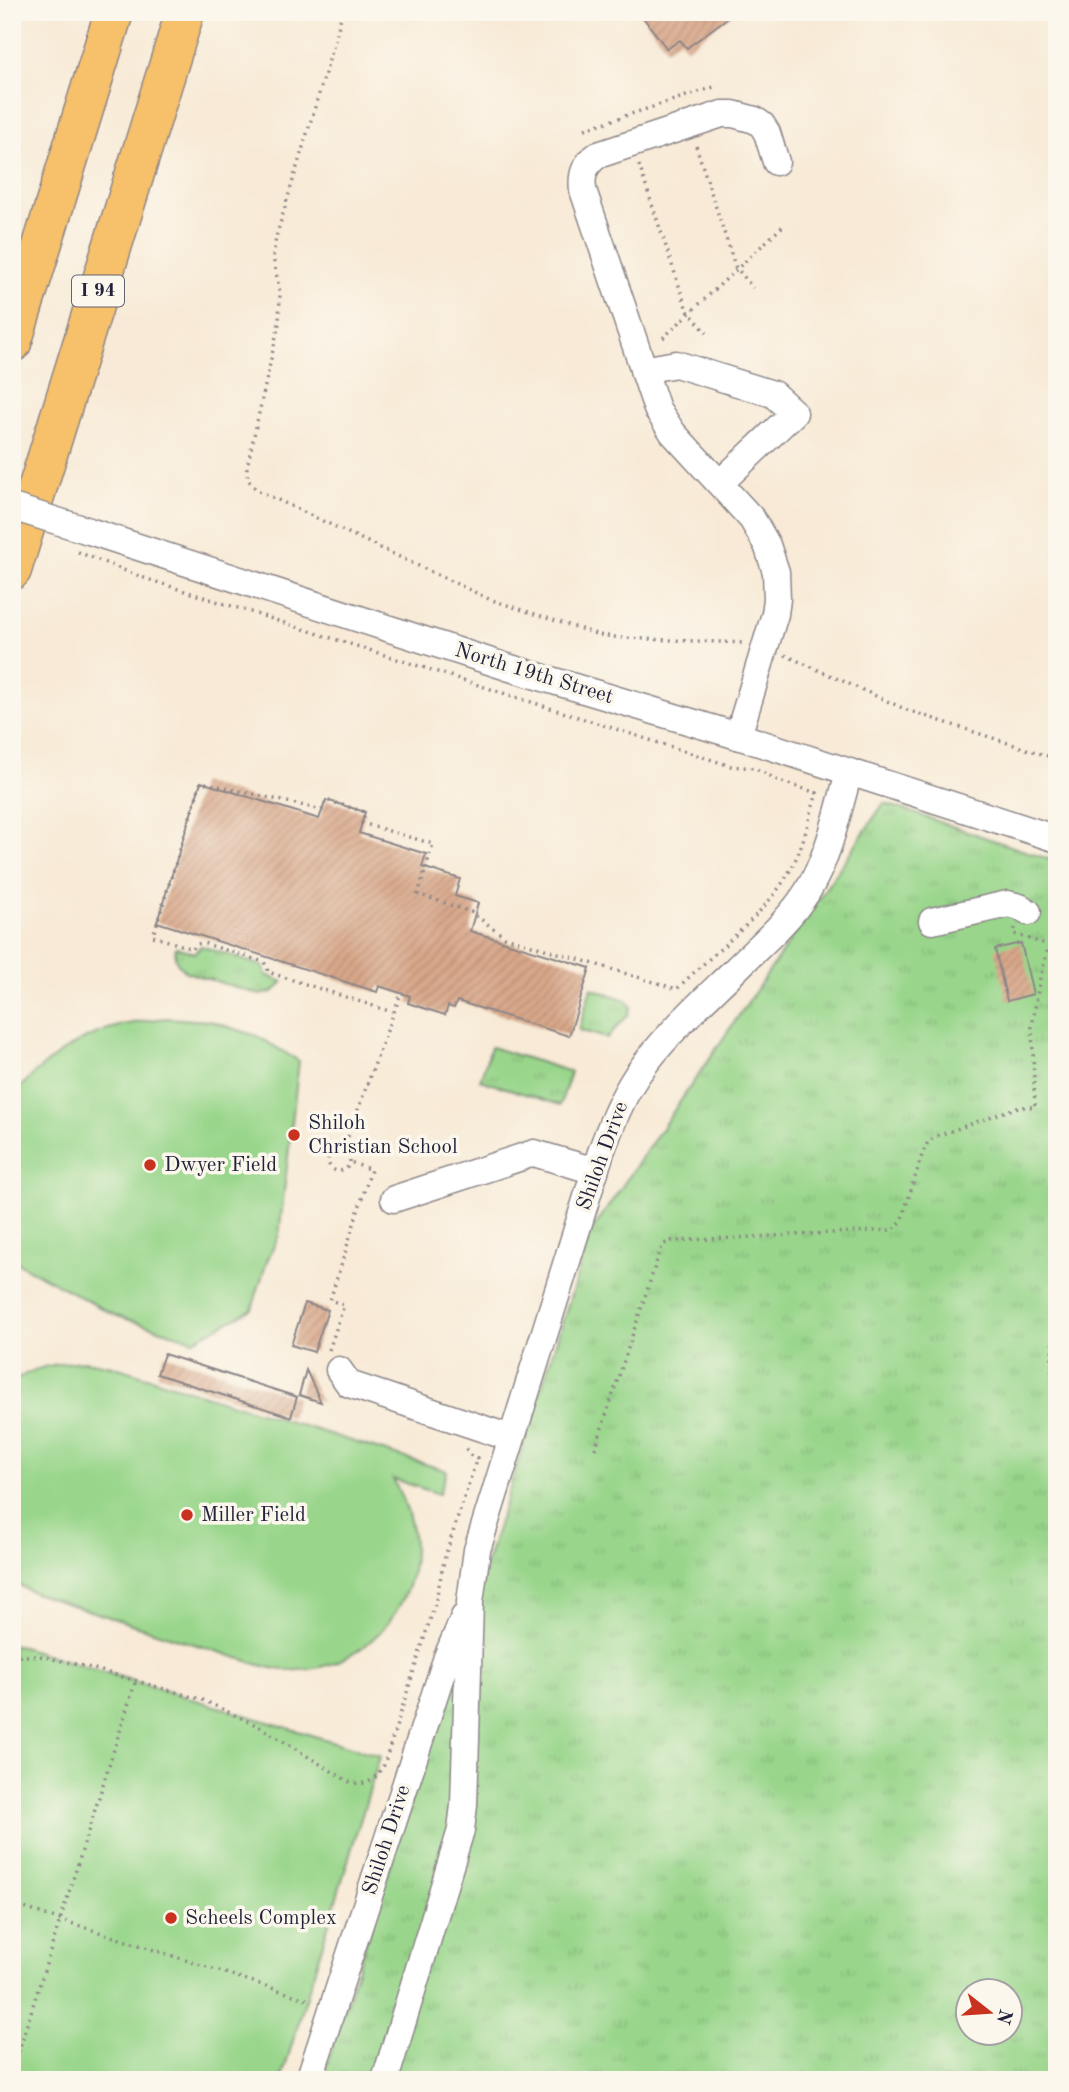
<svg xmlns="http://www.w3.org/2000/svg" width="1069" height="2092" font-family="'Old Standard TT',serif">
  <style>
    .grass { fill: url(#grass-tufts); stroke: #5e7c63; stroke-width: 2; fill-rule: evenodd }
    .pitch { fill: #99d68b; stroke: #5e7c63; stroke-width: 2 }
    .building { fill: url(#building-hatch) }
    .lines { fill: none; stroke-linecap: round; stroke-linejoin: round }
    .minor-casing { stroke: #8d8688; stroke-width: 29 }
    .highway-casing { stroke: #8d8688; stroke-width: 41 }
    .path { stroke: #8d8688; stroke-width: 3.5; stroke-dasharray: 2 5; stroke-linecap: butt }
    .minor { stroke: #fff; stroke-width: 26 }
    .highway { stroke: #f7c06b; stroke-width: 38 }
    .minor-bridge-casing { stroke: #8d8688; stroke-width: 29; stroke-linecap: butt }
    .minor-bridge { stroke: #fff; stroke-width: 26 }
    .poi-dot { fill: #c8321e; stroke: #fbf7ec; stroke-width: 2.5 }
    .labels { text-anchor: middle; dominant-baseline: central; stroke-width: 7; stroke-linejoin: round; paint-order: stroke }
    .shield { fill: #fbf7ec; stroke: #636270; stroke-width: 2 }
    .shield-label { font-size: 19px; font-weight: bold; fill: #22223b }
    .street-label { font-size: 21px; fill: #22223b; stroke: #fbf7ec }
    .poi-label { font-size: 21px; fill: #22223b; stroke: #fbf7ec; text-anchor: start }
  </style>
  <defs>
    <pattern id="grass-tufts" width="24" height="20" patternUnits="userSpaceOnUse" patternTransform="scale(1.75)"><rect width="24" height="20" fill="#99d68b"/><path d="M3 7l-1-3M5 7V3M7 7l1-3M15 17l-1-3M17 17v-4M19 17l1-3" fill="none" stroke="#84b779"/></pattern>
    <pattern id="building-hatch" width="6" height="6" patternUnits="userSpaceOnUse" patternTransform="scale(1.75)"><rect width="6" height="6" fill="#d8a789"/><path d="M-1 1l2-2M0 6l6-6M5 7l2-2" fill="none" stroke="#b98f77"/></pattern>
  </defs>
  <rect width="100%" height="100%" fill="#fbf7ec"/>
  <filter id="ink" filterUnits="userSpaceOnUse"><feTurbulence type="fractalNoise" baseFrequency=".0143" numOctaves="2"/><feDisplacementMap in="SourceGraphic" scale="14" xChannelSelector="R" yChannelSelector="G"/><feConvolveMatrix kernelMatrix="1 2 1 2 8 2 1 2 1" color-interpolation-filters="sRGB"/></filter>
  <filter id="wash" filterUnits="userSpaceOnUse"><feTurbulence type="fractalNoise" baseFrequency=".00686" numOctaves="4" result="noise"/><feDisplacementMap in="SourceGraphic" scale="28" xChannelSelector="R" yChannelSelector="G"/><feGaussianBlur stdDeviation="1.57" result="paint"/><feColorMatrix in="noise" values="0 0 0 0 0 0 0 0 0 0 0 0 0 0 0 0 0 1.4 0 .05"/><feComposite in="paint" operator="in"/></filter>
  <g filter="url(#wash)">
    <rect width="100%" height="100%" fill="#f8ead6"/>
    <!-- grass -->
    <g class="grass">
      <path d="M884,803L1057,862V2080H322L591,1232ZM968,1990H1010V2032H968Z"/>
      <path d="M201,946L263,966L266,975L283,982L273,992L260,995L186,972C178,965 172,958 176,947L194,953Z"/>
      <path d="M591,988L626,1000L631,1007L628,1015L607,1038L579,1030Z"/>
      <path d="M491,1047L571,1072L560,1105L480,1080Z"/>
    </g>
    <!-- pitch -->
    <g class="pitch">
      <path d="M165,1018L210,1021L257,1036L299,1061L279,1235L267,1261L252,1309L194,1340L114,1315L12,1260V1096C43,1062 76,1037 122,1025C136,1022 151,1020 165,1018Z"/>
      <path d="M85,1361L112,1366L447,1471L439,1494L393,1479C402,1497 410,1514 413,1535C423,1607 359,1675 286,1670C278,1670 268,1667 260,1665L37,1594L12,1582V1383C32,1366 60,1363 85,1361Z"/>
      <path d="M12,1644L380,1756L281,2080H12Z"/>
    </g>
    <g id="blocks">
      <!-- building -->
      <g class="building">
        <path d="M639,12H735L687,48L680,40L667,49Z"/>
        <path d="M201,782L319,819L326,800L365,812L359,833L426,854L422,867L460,879L455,896L478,903L470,931L590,968L569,1036L457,1001L454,1008L448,1006L445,1015L408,1003L410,996L379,986L377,992L157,922Z"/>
        <path d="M1021,943L1033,994L1007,1001L995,949Z"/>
        <path d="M305,1303L328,1310L314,1352L291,1345Z"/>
        <path d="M164,1354L297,1397L291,1417L157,1374Z"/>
        <path d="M306,1370L321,1402L299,1395Z"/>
      </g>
    </g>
  </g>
  <g filter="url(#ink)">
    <use href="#blocks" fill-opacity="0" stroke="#8d8688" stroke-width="2"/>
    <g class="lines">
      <!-- minor casing -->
      <g class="minor-casing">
        <g id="minor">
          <path d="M643,370L676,364L773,394L794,413L720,483"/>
          <path d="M86,530L507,667L738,736L1057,839"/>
          <path d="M738,736L775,614L777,599L776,572L767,545L752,519L673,433L657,409L583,190C581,174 585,164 598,155L722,114H733L755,120L762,125L767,133L776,162"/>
          <path d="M932,921L1008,904L1020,907L1028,912"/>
          <path d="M394,1199L534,1153L595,1171"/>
          <path d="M339,1370L349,1384L511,1438"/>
          <path d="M309,2080L447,1657L464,1617"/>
          <path d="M385,2080L461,1830L464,1805L470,1602L477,1550L601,1152C611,1125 621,1099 637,1075C664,1036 701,1003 735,970C760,945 788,922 807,892C829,857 838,811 849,772"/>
        </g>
      </g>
      <!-- highway casing -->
      <g class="highway-casing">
        <g id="highway">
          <path d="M12,343L114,12"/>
          <path d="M12,570L185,12"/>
        </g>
      </g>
      <!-- path -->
      <g class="path">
        <path d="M342,12L336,37L276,237L273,257L280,293L279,323L247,467C246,479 251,486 261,492L489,599L599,635L621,638L744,643"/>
        <path d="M585,129L717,86"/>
        <path d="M696,146L735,266L753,288"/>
        <path d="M639,165L687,310L707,333"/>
        <path d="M663,338L784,225"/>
        <path d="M78,552L141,577L731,766L755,768L779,781L817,793C810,814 806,836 797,856C775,910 717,948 677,989L505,937L471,912L418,894L433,844L362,823L365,812L326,800L322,810L201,782L153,936L193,949L197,944L203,943L264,962L267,967L268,972L392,1012"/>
        <path d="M785,655L907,710L1057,759"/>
        <circle cx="339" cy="1160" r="11"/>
        <path d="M343,1150L401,993"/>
        <path d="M1057,1301C1049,1354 1051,1405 1057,1458"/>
        <path d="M329,1350L344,1305L330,1300L371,1170L350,1162"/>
        <path d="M595,1449L660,1251L664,1244L671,1241L893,1230L901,1222L923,1152L928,1142L937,1136L1018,1107H1035L1032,1027L1040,978L1049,945L1014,934L1015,928"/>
        <path d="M12,1656H40L84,1666L203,1700L260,1727L351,1783C370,1785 374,1780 384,1765L435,1604L445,1557L477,1458L471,1456L464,1446"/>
        <path d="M12,1904L312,2001"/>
        <path d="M12,2072L136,1680"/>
      </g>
      <!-- minor -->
      <use href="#minor" class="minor"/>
      <!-- highway -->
      <use href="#highway" class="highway"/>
      <!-- minor-bridge casing -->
      <g class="minor-bridge-casing">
        <path id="minor-bridge" d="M12,507L86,530"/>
      </g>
      <!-- minor-bridge -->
      <use href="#minor-bridge" class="minor-bridge"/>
    </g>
  </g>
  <!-- markers -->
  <g class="poi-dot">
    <circle cx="294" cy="1135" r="7"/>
    <circle cx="150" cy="1165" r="7"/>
    <circle cx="187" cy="1515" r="7"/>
    <circle cx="171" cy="1918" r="7"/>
  </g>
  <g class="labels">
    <!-- shield labels -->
    <rect class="shield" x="72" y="275.5" width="52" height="31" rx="5"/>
    <g class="shield-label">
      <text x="98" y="291">I 94</text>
    </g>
    <!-- street labels -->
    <g class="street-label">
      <text transform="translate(534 674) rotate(17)">North 19th Street</text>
      <text transform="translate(603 1156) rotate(-70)">Shiloh Drive</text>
      <text transform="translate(387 1840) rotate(-72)">Shiloh Drive</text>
    </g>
    <!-- poi labels -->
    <g class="poi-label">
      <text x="308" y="1123">Shiloh<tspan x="308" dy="24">Christian School</tspan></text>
      <text x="164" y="1165">Dwyer Field</text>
      <text x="201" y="1515">Miller Field</text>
      <text x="185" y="1918">Scheels Complex</text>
    </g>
  </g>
  <!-- margin -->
  <rect width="1069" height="2092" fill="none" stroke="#fbf7ec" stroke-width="42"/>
  <!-- north arrow -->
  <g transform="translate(989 2012) rotate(107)"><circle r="33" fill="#fbf7ec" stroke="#a4a2a5" stroke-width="2"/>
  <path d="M0-5L12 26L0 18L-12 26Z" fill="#c8321e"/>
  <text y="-10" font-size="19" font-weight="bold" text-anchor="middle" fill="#22223b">N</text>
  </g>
</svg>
